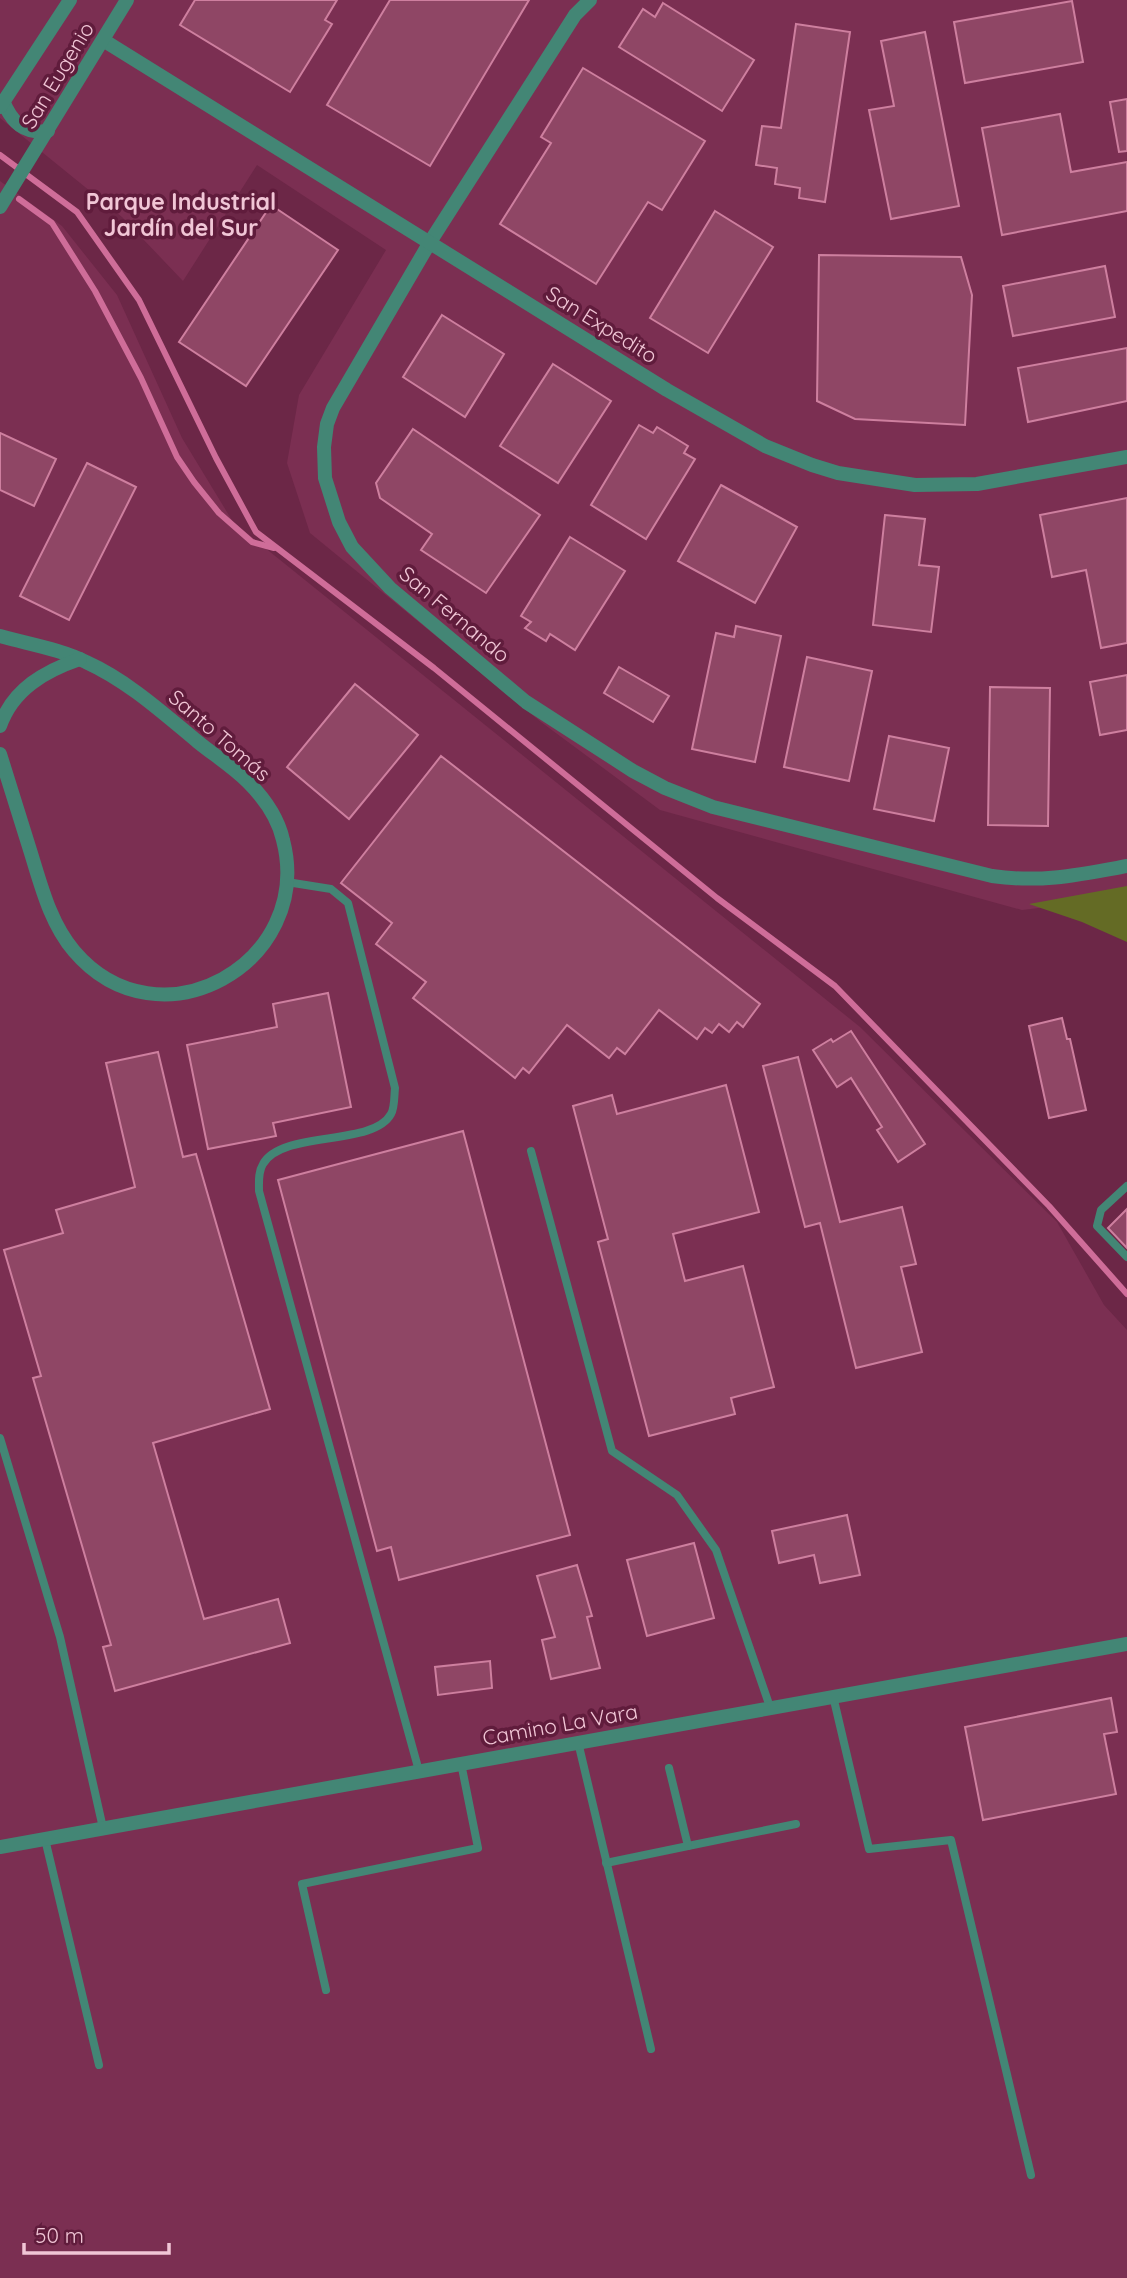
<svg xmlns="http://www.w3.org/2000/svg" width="1127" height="2278" font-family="Quicksand,sans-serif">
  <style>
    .built { fill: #7b2f52 }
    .green { fill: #646b25 }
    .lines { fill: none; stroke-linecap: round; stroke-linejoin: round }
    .stream { stroke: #cf6d99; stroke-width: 6 }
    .building { fill: #8f4665; stroke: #ce7f9f; stroke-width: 2 }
    .service { stroke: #438675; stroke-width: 8 }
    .minor { stroke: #438675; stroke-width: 14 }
    .tertiary { stroke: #438675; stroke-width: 14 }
    .labels { text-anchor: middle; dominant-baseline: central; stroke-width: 7; stroke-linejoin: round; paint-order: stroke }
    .street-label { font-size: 21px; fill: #f1c6d6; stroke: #601c3c }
    .neighbourhood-label { font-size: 23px; font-weight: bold; fill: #f1c6d6; stroke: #601c3c }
  </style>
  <rect width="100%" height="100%" fill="#6c2747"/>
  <!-- built -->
  <g class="built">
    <path d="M0,0H1127V894L1080,903L1022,910L660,810L541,722L310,533L287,463L299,395L386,250L257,165L183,281L122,217L0,118Z"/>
    <path d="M0,181L62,226L117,295L182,438L233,522L860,1027L1057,1222L1104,1305L1127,1330V2278H0Z"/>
  </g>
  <!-- green -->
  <path class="green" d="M1127,886V942L1082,922L1029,904Z"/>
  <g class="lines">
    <!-- stream -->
    <g class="stream">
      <path d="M0,155L77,212L139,300L216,458L256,532L434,668L717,898L835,986L1049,1206L1127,1294"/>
      <path d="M19,199L52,223L95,291L141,378L177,457L194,482L219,513L252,542L274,548"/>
    </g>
  </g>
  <!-- building -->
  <g class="building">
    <path d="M195,0H337L325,20L332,24L290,92L180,25Z"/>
    <path d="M390,0H529L430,166L327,105Z"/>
    <path d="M1072,1L1083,62L965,83L954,22Z"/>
    <path d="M663,3L754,60L722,111L619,47L643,9L655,17Z"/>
    <path d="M796,24L850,32L825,202L799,198L800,188L775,184L777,168L756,165L762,126L781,128Z"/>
    <path d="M925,32L959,206L891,219L869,110L894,106L881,41Z"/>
    <path d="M583,68L705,141L662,210L648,202L596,284L500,224L551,143L541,137Z"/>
    <path d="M1127,99V151L1119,152L1110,102Z"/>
    <path d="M1060,114L1071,172L1127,162V211L1002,235L982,128Z"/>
    <path d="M271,205L338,250L246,386L179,342Z"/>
    <path d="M715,211L773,247L708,353L650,318Z"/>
    <path d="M819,255L961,257L972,295L965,425L855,419L817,401Z"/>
    <path d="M1105,266L1115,317L1013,336L1003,286Z"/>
    <path d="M442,315L504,354L465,417L403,377Z"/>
    <path d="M1127,348V401L1028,422L1018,368Z"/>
    <path d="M553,364L611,401L558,483L500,446Z"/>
    <path d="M639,425L653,433L657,427L688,446L684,453L695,459L646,539L591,505Z"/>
    <path d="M413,429L540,515L486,593L421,550L432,534L380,498L376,483Z"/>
    <path d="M0,433L56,459L34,506L0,490Z"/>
    <path d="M87,463L136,487L69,620L20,596Z"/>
    <path d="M721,485L797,527L755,603L678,561Z"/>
    <path d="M1127,498V643L1101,648L1086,570L1052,577L1040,515Z"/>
    <path d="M885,515L925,519L919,565L939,567L931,632L873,625Z"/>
    <path d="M570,537L625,571L575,650L550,634L546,641L525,628L531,622L521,616Z"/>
    <path d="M736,626L781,636L755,762L692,749L716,633L734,637Z"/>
    <path d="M807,657L872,671L849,781L784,767Z"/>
    <path d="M619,667L669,696L653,722L604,693Z"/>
    <path d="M1127,675V730L1100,735L1090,682Z"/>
    <path d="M355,684L418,735L349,819L287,767Z"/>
    <path d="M990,687L1050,688L1048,826L988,825Z"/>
    <path d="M889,736L949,748L934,821L874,809Z"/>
    <path d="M441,756L760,1004L743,1027L737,1022L729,1032L719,1024L712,1033L705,1028L697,1039L659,1010L625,1054L617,1048L609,1058L567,1025L529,1073L523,1068L515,1078L413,998L426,982L376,944L392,923L341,883Z"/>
    <path d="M328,993L351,1107L273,1123L276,1136L208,1149L187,1045L277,1027L273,1004Z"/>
    <path d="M1062,1018L1067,1039H1070L1086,1110L1049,1118L1029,1026Z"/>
    <path d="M851,1031L925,1144L898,1162L877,1130L882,1127L851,1078L837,1087L813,1050L831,1039L833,1042Z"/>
    <path d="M158,1052L183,1157L196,1154L270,1409L153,1443L204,1619L278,1599L290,1643L115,1691L103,1647L111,1645L33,1378L41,1376L4,1250L63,1233L56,1210L135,1187L106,1063Z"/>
    <path d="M798,1057L840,1222L902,1207L916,1264L901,1267L922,1352L856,1368L820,1223L805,1227L763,1066Z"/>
    <path d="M726,1085L759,1212L673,1234L685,1281L743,1266L774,1387L731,1398L735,1414L649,1436L598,1242L608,1239L573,1106L612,1095L617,1114Z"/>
    <path d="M463,1131L570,1535L399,1580L391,1547L377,1551L278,1180Z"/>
    <path d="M1127,1209V1248L1108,1228Z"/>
    <path d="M847,1515L860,1575L820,1583L814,1555L779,1563L772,1531Z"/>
    <path d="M694,1543L714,1618L647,1636L627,1560Z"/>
    <path d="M577,1565L592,1616L587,1617L600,1668L551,1679L542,1640L555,1637L537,1576Z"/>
    <path d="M490,1661L492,1688L438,1695L435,1667Z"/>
    <path d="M1111,1698L1117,1732L1104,1734L1116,1794L983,1820L965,1727Z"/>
  </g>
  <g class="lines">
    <!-- service -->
    <g class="service">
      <path d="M287,882L331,889L348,903L395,1088C394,1096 395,1107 391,1114C373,1147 282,1130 263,1164C258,1172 259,1182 259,1191L419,1771"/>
      <path d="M531,1151L612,1451L677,1495L716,1550L770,1707"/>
      <path d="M1127,1186L1101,1210L1097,1226L1127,1257"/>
      <path d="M0,1438L60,1637L103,1828"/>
      <path d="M833,1696L869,1849L951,1840L1031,2175"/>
      <path d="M578,1742L651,2049"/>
      <path d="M45,1839L99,2065"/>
      <path d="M688,1846L796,1824"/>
      <path d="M606,1863L688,1846L669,1768"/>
      <path d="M326,1990L302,1884L478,1848L461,1763"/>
    </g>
    <!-- minor -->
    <g class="minor">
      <path d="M590,0L575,15L430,242L333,408L327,424L324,447L325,478L339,522L352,547L390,588L526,702L633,771L665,788L713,807L992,876C1041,883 1078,875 1127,866"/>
      <path d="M103,40L667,390L765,446L812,465L838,473L915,485L977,484L1127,457"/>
      <path d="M3,101C12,123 24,134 48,131"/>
      <path d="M0,107L70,0"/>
      <path d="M0,207L127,0"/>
      <path d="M0,636C28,644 60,649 86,662C128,681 163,713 198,742C214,755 233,767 248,782C263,797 278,818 283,840C315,963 159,1051 74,951C50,923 41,885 30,850C20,818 10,786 0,754"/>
      <path d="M0,726C13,689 45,671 80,659"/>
    </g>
    <!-- tertiary -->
    <path class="tertiary" d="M0,1847L1127,1644"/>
  </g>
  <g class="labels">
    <!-- street labels -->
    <g class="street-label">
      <text transform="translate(57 75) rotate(-59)">San Eugenio</text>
      <text transform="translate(602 324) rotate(32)">San Expedito</text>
      <text transform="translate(455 614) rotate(40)">San Fernando</text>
      <text transform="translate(220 735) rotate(41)">Santo Tomás</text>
      <text transform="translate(560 1724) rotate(-10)">Camino La Vara</text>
    </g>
    <!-- neighbourhood labels -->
    <g class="neighbourhood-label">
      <text x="181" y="201">Parque Industrial<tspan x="181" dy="26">Jardín del Sur</tspan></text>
    </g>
  </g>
  <!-- scale -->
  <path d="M24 2243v10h145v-10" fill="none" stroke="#f1c6d6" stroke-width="3.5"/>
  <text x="35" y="2243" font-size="21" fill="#f1c6d6" stroke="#601c3c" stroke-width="5" paint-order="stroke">50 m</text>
</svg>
